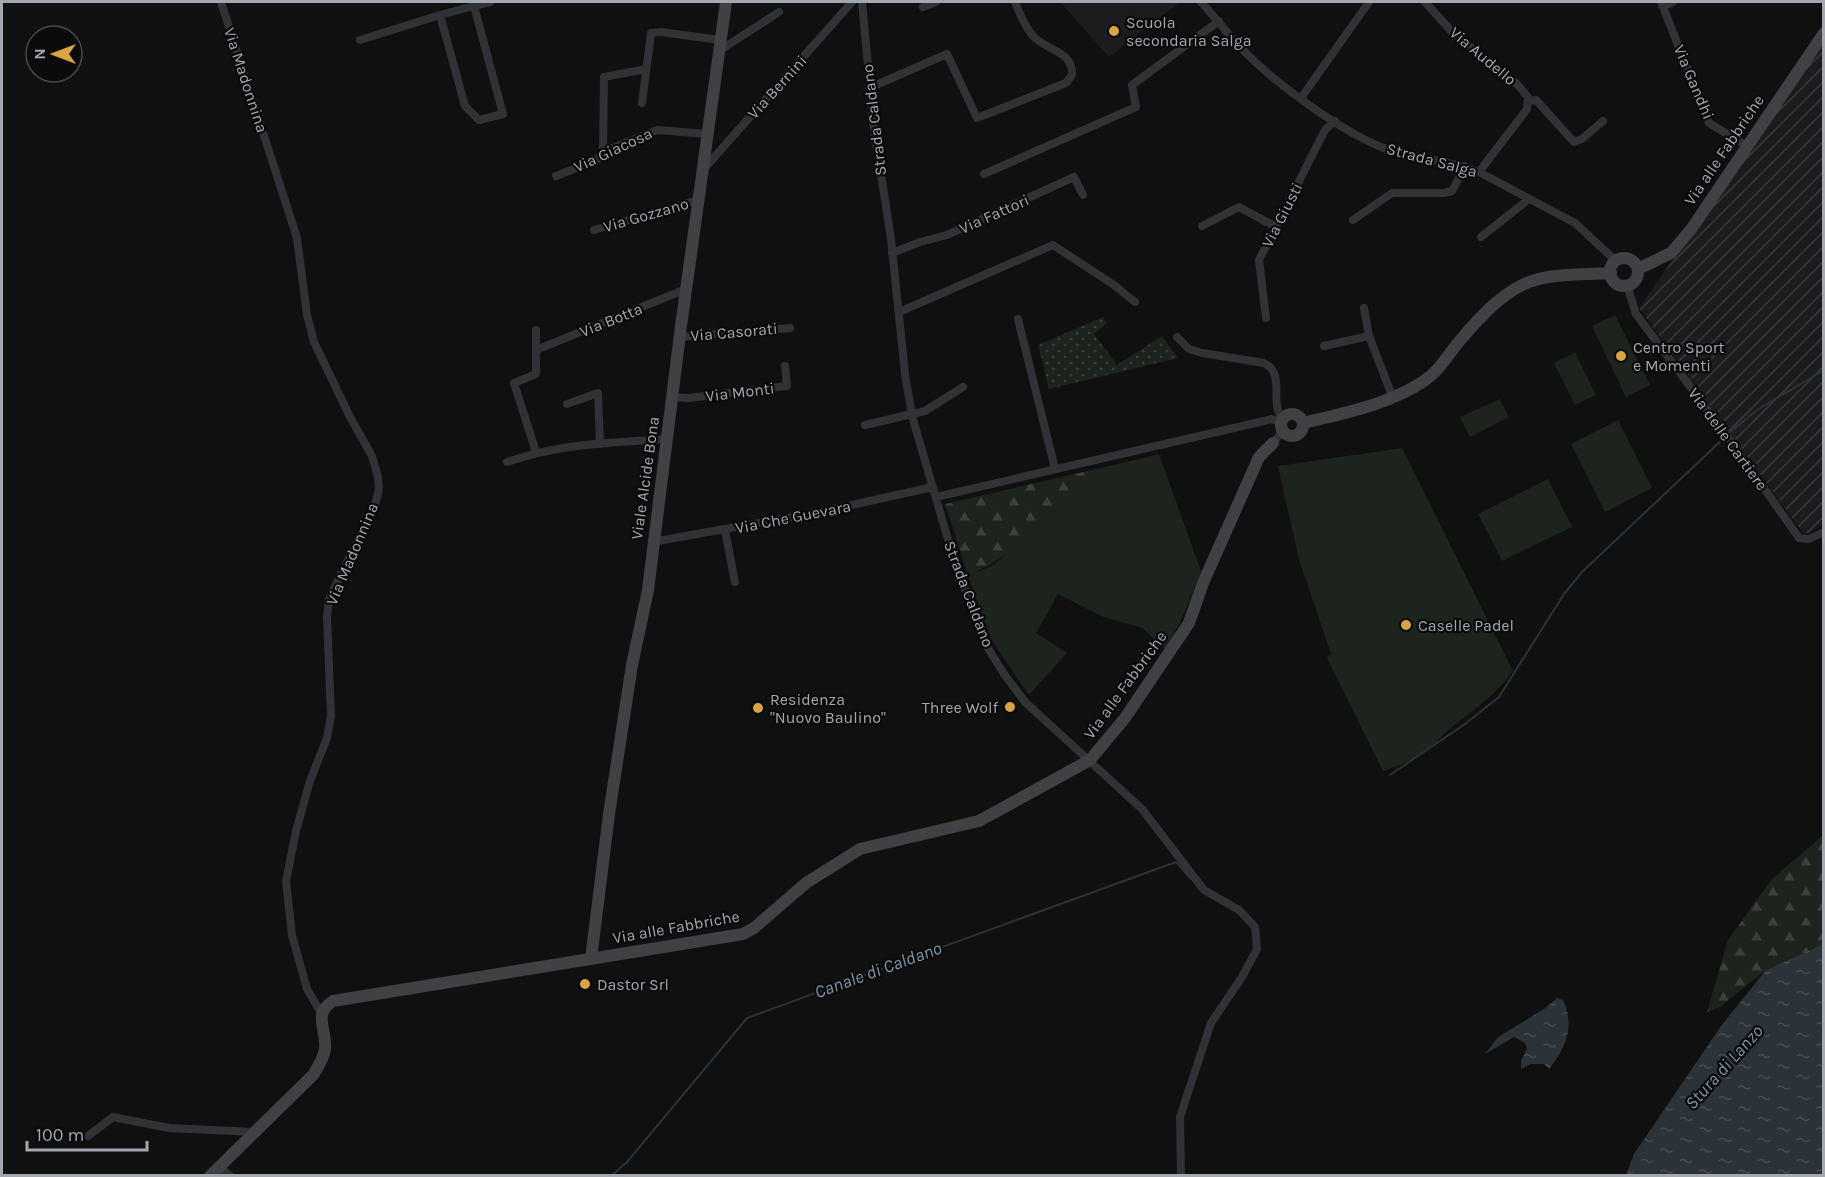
<svg xmlns="http://www.w3.org/2000/svg" width="1825" height="1177" font-family="Karla,sans-serif">
  <style>
    .built { fill: #1c1c1e }
    .industrial { fill: url(#industrial-furrows) }
    .green { fill: #1d231d }
    .forest { fill: url(#forest-firs) }
    .park { fill: url(#park-dots) }
    .water { fill: url(#water-ripples) }
    .lines { fill: none; stroke-linecap: round; stroke-linejoin: round }
    .stream { stroke: #2b3238; stroke-width: 2 }
    .street { stroke: #313235; stroke-width: 8 }
    .secondary { stroke: #404145; stroke-width: 12 }
    .poi-dot { fill: #d8a541; stroke: #0b0b0c; stroke-width: 2 }
    .labels { text-anchor: middle; dominant-baseline: central; stroke-width: 4.5; stroke-linejoin: round; paint-order: stroke }
    .poi-label { font-size: 16px; fill: #a3a7b0; stroke: #0b0b0c; text-anchor: start }
    .street-label { font-size: 16px; fill: #a3a7b0; stroke: #0b0b0c }
    .water-label { font-size: 18px; font-style: italic; fill: #7d94a7; stroke: #0b0b0c }
  </style>
  <defs>
    <pattern id="industrial-furrows" width="10" height="10" patternUnits="userSpaceOnUse" patternTransform="scale(1.5)"><rect width="10" height="10" fill="#1c1c1e"/><path d="M-1 1l2-2M0 10L10 0M9 11l2-2" fill="none" stroke="#3a3a3c"/></pattern>
    <pattern id="forest-firs" width="22" height="20" patternUnits="userSpaceOnUse" patternTransform="scale(1.5)"><rect width="22" height="20" fill="#1d231d"/><path d="M5 1l3.5 6h-7zM16 11l3.5 6h-7z" fill="#3b403b"/></pattern>
    <pattern id="park-dots" width="8" height="8" patternUnits="userSpaceOnUse" patternTransform="scale(1.5)"><rect width="8" height="8" fill="#1d231d"/><path d="M2 2h.1M6 6h.1" fill="none" stroke="#3b403b" stroke-width="1.8" stroke-linecap="round"/></pattern>
    <pattern id="water-ripples" width="26" height="14" patternUnits="userSpaceOnUse" patternTransform="scale(1.5)"><rect width="26" height="14" fill="#2b3238"/><path d="M2 4q2-2 4 0t4 0M15 11q2-2 4 0t4 0" fill="none" stroke="#474d52"/></pattern>
  </defs>
  <rect width="100%" height="100%" fill="#101011"/>
  <!-- built -->
  <path class="built" d="M1060,2H1180L1109,57Z"/>
  <!-- industrial -->
  <path class="industrial" d="M1823,44V524L1810,533H1803L1639,308Z"/>
  <!-- green -->
  <g class="green">
    <path d="M1615,315L1650,385L1626,397L1592,326Z"/>
    <path d="M1575,352L1596,395L1575,405L1554,363Z"/>
    <path d="M1500,399L1509,417L1470,437L1460,417Z"/>
    <path d="M1618,420L1652,488L1605,512L1571,444Z"/>
    <path d="M1402,448L1513,671C1497,694 1476,708 1454,725C1444,733 1436,743 1426,751C1414,760 1398,766 1383,771L1327,658L1331,654L1299,560L1278,466Z"/>
    <path d="M1159,454L1201,571L1180,623L1165,649L1142,628L1101,616L1058,594L1036,633L1067,653L1029,695L992,641L968,576L993,565L1028,537L1060,510L1101,468Z"/>
    <path d="M1548,479L1572,527L1502,561L1478,514Z"/>
  </g>
  <!-- forest -->
  <g class="forest">
    <path d="M1101,468C1064,510 1019,553 968,576L945,504Z"/>
    <path d="M1823,835V944L1766,970L1720,1007L1707,1012L1728,940L1771,880Z"/>
  </g>
  <!-- park -->
  <path class="park" d="M1103,317L1107,323L1094,334L1117,365L1162,336L1178,358L1049,389L1038,345Z"/>
  <!-- water -->
  <g class="water">
    <path d="M1823,944V1175H1626L1634,1154L1721,1026L1766,970Z"/>
    <path d="M1557,998L1563,1000C1575,1026 1566,1048 1549,1069L1544,1064H1531L1521,1069V1061L1527,1048L1525,1043L1514,1037L1485,1054L1498,1037L1544,1009Z"/>
  </g>
  <g class="lines">
    <!-- stream -->
    <g class="stream">
      <path d="M1728,434L1757,410L1824,370"/>
      <path d="M1390,775L1465,724L1499,697L1564,594L1582,572L1724,438"/>
      <path d="M611,1176L627,1162L747,1018L1176,862L1191,879"/>
    </g>
    <!-- street -->
    <g class="street">
      <path d="M221,2L297,238L307,315L314,342L350,417L372,456L378,477L379,490L375,505L329,599L327,617L331,716L327,738L310,781L296,831L286,881L292,935L307,989L321,1013"/>
      <path d="M473,2L474,6L490,2"/>
      <path d="M862,2L874,129L891,239L905,374L912,416L954,560L986,645L1004,674L1025,702L1142,809L1204,890L1239,910L1255,927L1257,949L1242,977L1211,1023L1180,1117L1181,1176"/>
      <path d="M1201,2C1215,17 1228,35 1243,50C1276,84 1338,129 1381,147C1413,160 1448,159 1479,172L1575,223L1616,261"/>
      <path d="M1425,2L1454,34L1517,84L1528,97L1527,109L1479,172"/>
      <path d="M1661,2L1709,123L1747,146"/>
      <path d="M474,6L503,114L479,120L465,106L440,15Z"/>
      <path d="M1663,6L1673,2"/>
      <path d="M923,7L936,2"/>
      <path d="M360,40L440,15"/>
      <path d="M719,51L779,12"/>
      <path d="M869,88L947,54L977,118L1066,83L1072,75C1074,51 1045,50 1033,36C1024,26 1020,14 1015,2"/>
      <path d="M1301,98L1369,2"/>
      <path d="M1529,101L1536,100L1574,142L1582,139L1603,121"/>
      <path d="M642,103L651,33L661,32L720,40"/>
      <path d="M603,152L604,77L646,69"/>
      <path d="M702,171L852,2"/>
      <path d="M984,174L1136,107L1132,85L1219,21"/>
      <path d="M556,176L597,160L603,152L657,130L707,134"/>
      <path d="M1353,220L1392,193H1444L1452,191L1465,166"/>
      <path d="M1202,226L1239,207L1276,227"/>
      <path d="M594,230L698,200"/>
      <path d="M1481,237L1529,199"/>
      <path d="M892,253L920,242L947,235L1074,177L1083,195"/>
      <path d="M1627,285L1636,314L1730,440L1799,538L1809,539L1824,532"/>
      <path d="M1364,308L1369,336L1393,398"/>
      <path d="M899,312L1053,245L1114,285L1135,302"/>
      <path d="M1266,318L1259,260L1325,130L1335,121"/>
      <path d="M1018,319L1055,469"/>
      <path d="M679,337L790,328"/>
      <path d="M1177,337L1189,349L1202,353L1264,363C1283,372 1273,395 1278,410C1279,414 1281,417 1282,420"/>
      <path d="M1324,346L1369,336"/>
      <path d="M536,350L686,289"/>
      <path d="M672,397L689,398L787,386L785,366"/>
      <path d="M567,404L598,393L600,444"/>
      <path d="M865,425L925,411L963,387"/>
      <path d="M1273,443L1283,431"/>
      <path d="M536,452L514,383L536,374V330"/>
      <path d="M507,462C561,443 610,443 666,439"/>
      <path d="M936,497L1264,421L1271,419L1281,422"/>
      <path d="M725,530L735,582"/>
      <path d="M652,542L820,512L933,487"/>
      <path d="M88,1136L113,1117L169,1128L254,1132"/>
      <path d="M219,1166L230,1176"/>
    </g>
    <!-- secondary -->
    <g class="secondary">
      <circle cx="1624" cy="272" r="14"/>
      <path d="M1638,269L1671,253L1692,228L1824,33"/>
      <circle cx="1292" cy="425" r="11"/>
      <path d="M1303,423C1344,413 1388,405 1424,381C1441,370 1449,352 1463,337C1480,317 1503,292 1529,282C1554,273 1585,275 1611,273"/>
      <path d="M591,959L609,814L632,665L648,590L681,326L726,2"/>
      <path d="M210,1176L313,1075C318,1067 324,1058 325,1049C327,1029 312,1014 333,1001L743,934L754,928L806,883L860,849L979,821L1090,760L1125,718L1189,623L1203,583L1259,457L1273,443"/>
    </g>
  </g>
  <!-- markers -->
  <g class="poi-dot">
    <circle cx="1114" cy="31" r="6"/>
    <circle cx="1621" cy="356" r="6"/>
    <circle cx="1406" cy="625" r="6"/>
    <circle cx="1010" cy="707" r="6"/>
    <circle cx="758" cy="708" r="6"/>
    <circle cx="585" cy="984" r="6"/>
  </g>
  <g class="labels">
    <!-- poi labels -->
    <g class="poi-label">
      <text x="1126" y="22">Scuola<tspan x="1126" dy="18">secondaria Salga</tspan></text>
      <text x="1633" y="347">Centro Sport<tspan x="1633" dy="18">e Momenti</tspan></text>
      <text x="1418" y="625">Caselle Padel</text>
      <text x="770" y="699">Residenza<tspan x="770" dy="18">"Nuovo Baulino"</tspan></text>
      <text x="998" y="707" text-anchor="end">Three Wolf</text>
      <text x="597" y="984">Dastor Srl</text>
    </g>
    <!-- street labels -->
    <g class="street-label">
      <text transform="translate(1483 56) rotate(40)">Via Audello</text>
      <text transform="translate(246 80) rotate(72)">Via Madonnina</text>
      <text transform="translate(1694 82) rotate(67)">Via Gandhi</text>
      <text transform="translate(777 87) rotate(-48)">Via Bernini</text>
      <text transform="translate(874 120) rotate(-97)">Strada Caldano</text>
      <text transform="translate(613 150) rotate(-25)">Via Giacosa</text>
      <text transform="translate(1724 150) rotate(-56)">Via alle Fabbriche</text>
      <text transform="translate(1432 160) rotate(15)">Strada Salga</text>
      <text transform="translate(994 214) rotate(-24)">Via Fattori</text>
      <text transform="translate(646 215) rotate(-16)">Via Gozzano</text>
      <text transform="translate(1282 215) rotate(-63)">Via Giusti</text>
      <text transform="translate(611 320) rotate(-22)">Via Botta</text>
      <text transform="translate(734 332) rotate(-5)">Via Casorati</text>
      <text transform="translate(740 392) rotate(-7)">Via Monti</text>
      <text transform="translate(1728 439) rotate(54)">Via delle Cartiere</text>
      <text transform="translate(645 478) rotate(-82)">Viale Alcide Bona</text>
      <text transform="translate(793 517) rotate(-11)">Via Che Guevara</text>
      <text transform="translate(352 554) rotate(-67)">Via Madonnina</text>
      <text transform="translate(969 594) rotate(69)">Strada Caldano</text>
      <text transform="translate(1125 685) rotate(-54)">Via alle Fabbriche</text>
      <text transform="translate(676 927) rotate(-10)">Via alle Fabbriche</text>
    </g>
    <!-- water labels -->
    <g class="water-label">
      <text transform="translate(878 970) rotate(-20)">Canale di Caldano</text>
      <text transform="translate(1724 1067) rotate(-48)">Stura di Lanzo</text>
    </g>
  </g>
  <!-- border -->
  <rect width="1825" height="1177" fill="none" stroke="#a3a7b0" stroke-width="6"/>
  <!-- north arrow -->
  <g transform="translate(54 54) rotate(270)"><circle r="28" fill="#0b0b0c" stroke="#48494e" stroke-width="1.5"/>
  <path d="M0-4.5L10 22L0 15L-10 22Z" fill="#d8a541"/>
  <text y="-9" font-size="16" font-weight="bold" text-anchor="middle" fill="#a3a7b0">N</text>
  </g>
  <!-- scale -->
  <path d="M27 1141v9h120v-9" fill="none" stroke="#a3a7b0" stroke-width="3"/>
  <text x="36" y="1141" font-size="18" fill="#a3a7b0" stroke="#0b0b0c" stroke-width="4.5" paint-order="stroke">100 m</text>
</svg>
